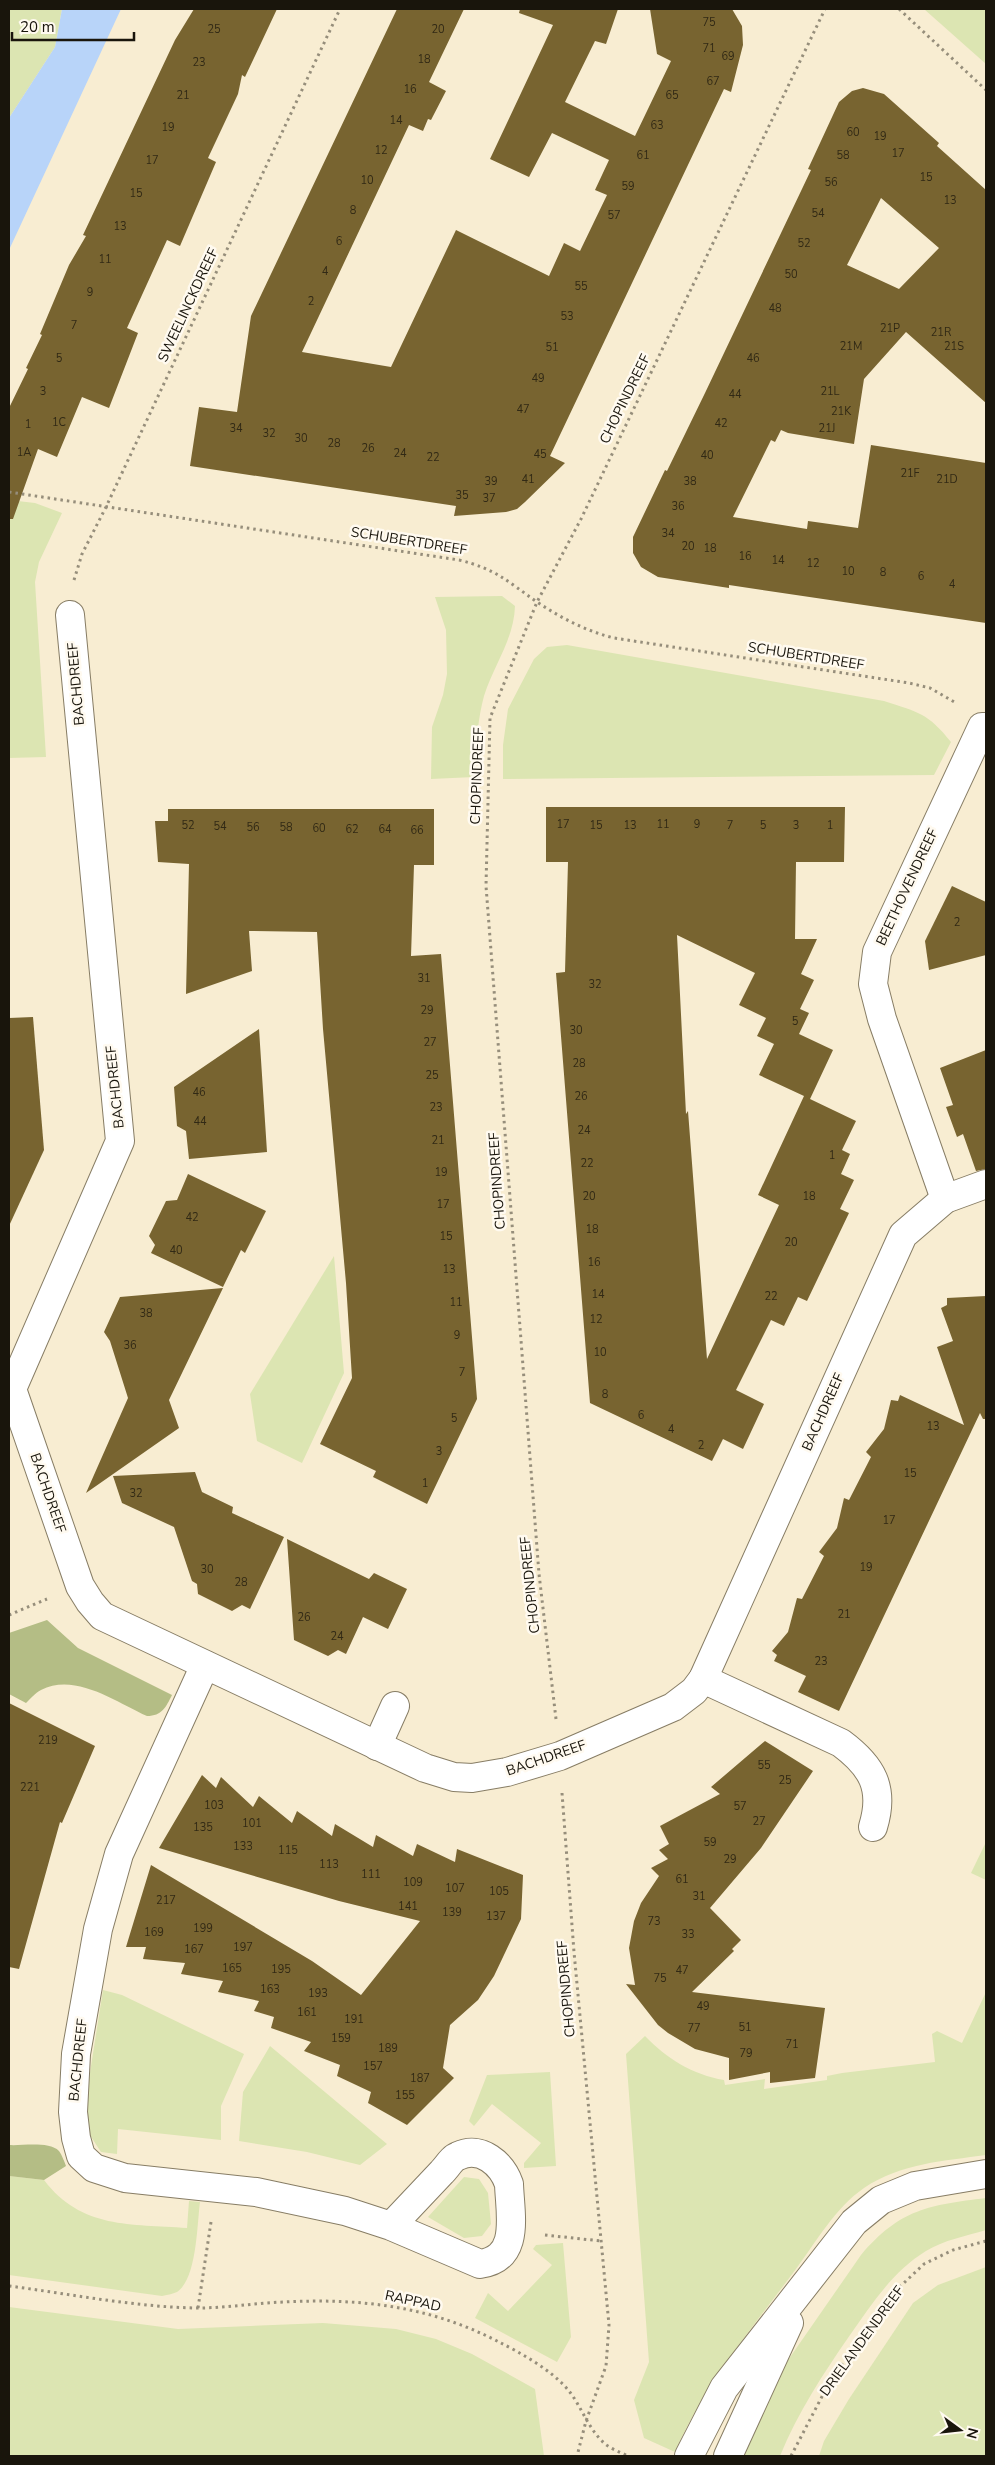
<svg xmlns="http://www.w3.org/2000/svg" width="995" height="2465" font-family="'Nunito Sans',sans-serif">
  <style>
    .green { fill: #dce5b2 }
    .forest { fill: #b4bd85 }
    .water { fill: #b8d4f9 }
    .building { fill: #786430; fill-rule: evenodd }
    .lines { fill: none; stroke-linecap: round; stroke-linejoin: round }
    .minor-casing { stroke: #877d65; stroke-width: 30 }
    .path { stroke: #968e7b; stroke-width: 3; stroke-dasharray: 2.5 4; stroke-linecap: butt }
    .minor { stroke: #fff; stroke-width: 28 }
    .labels { text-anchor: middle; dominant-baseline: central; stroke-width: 5; stroke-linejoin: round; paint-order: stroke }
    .number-label { font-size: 11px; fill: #312915 }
    .street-label { font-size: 14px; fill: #19150c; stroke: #fffaf0 }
  </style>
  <rect width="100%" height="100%" fill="#f8edd2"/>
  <!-- green -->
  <g class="green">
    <path d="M9,9H62L55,47L9,118Z"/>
    <path d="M924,9H986V64Z"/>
    <path d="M9,500L35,503L62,513L39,562L35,582L46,757L9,758Z"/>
    <path d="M502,596L515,606C514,639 494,665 484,696C477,722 476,750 474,777L431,779L432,727L443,695L447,674L446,630L435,597Z"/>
    <path d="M567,645L884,701C918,712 928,713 951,742L934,775L503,779V745L508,709L534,659L547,647Z"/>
    <path d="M334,1256L344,1373L302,1463L257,1441L250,1394Z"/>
    <path d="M986,1842V1880L971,1873Z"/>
    <path d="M103,1990L122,1995L244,2054L221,2106V2140L118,2129L117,2154L101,2152L82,2123Z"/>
    <path d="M986,1992V2155C944,2161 901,2163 864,2188C835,2208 816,2242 796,2269C752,2328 705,2384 675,2452L644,2438L634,2400L649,2362L626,2054L645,2036C666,2058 693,2075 724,2080L725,2085L765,2079L764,2089L827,2080V2076L842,2073L935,2062L932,2034L937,2031L962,2043Z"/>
    <path d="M270,2046L387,2144L360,2165L307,2152L239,2141L243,2092Z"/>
    <path d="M550,2072L556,2166L524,2168V2163L541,2143L492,2104L474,2126L469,2121L487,2075Z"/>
    <path d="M9,2176L44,2180C81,2229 131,2224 187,2228L189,2201L200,2202C197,2224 197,2279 177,2292C173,2294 166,2295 162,2296L9,2275Z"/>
    <path d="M464,2177L479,2179L488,2193L491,2224L482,2236L464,2238L428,2217Z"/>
    <path d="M986,2198V2230C966,2236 944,2240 926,2251C892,2272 872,2304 850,2335C823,2374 798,2412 780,2456H742L777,2376L861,2255C900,2209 929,2205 986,2198Z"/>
    <path d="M563,2243L571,2337L557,2362L475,2318L488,2293L508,2311L552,2265L533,2249L536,2245Z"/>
    <path d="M986,2267V2456H819L824,2441L849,2399L913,2303L938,2285Z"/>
    <path d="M9,2307L178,2329L323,2323L396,2329L436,2339L472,2354L535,2389L544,2456H9Z"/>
  </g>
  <!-- forest -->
  <g class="forest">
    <path d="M47,1620L78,1648L172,1695C166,1707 162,1716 147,1716C116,1702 75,1672 41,1690C35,1693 30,1699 26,1703L9,1694V1633Z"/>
    <path d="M9,2145C22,2146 49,2141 59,2151C62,2155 64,2161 66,2166L44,2180L9,2176Z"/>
  </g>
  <!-- water -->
  <path class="water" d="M62,9H121L9,250V118L55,47Z"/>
  <!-- building -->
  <g class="building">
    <path d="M194,9H277L245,77L242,75L238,94L208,158L216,162L180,246L167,240L127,328L138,333L109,408L82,397L57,457L38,449L13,519H9V408L28,369L26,368L42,335L40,334L69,265L86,236L83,235L175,40Z"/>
    <path d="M397,9H464L429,82L446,91L431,120L428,119L423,131L409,125L302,352L391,367L456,230L549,276L564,243L580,251L607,195L595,190L609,160L552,133L529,177L490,159L553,25L519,13L520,9H618L606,44L595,41L565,102L635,136L671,61L657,54L650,9H732L742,26L743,45L731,92L724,89L550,456L565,463L525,502L517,509L506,512L454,516L456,506L190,466L199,407L237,412L251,316Z"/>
    <path d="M863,88L884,94L939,143L937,146L986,190V403L906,332L864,379L854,444L788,433L781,430L775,442L771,440L733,517L807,529L808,521L858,528L871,445L986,463V623L729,585V588L658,577L641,567L633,553V537L665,470L667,471L705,393L811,170L808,169L839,102L852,91ZM881,198L939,248L899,289L847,265Z"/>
    <path d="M546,807H845L844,862H796L795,939H817L801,974L814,980L800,1009L809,1013L799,1034L833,1050L810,1099L856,1121L842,1150L850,1154L841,1174L854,1180L840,1209L849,1213L807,1301L798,1297L784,1326L771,1320L736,1390L764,1404L743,1449L723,1439L712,1461L590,1403L556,973L565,972L568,862H546ZM677,935L755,973L739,1005L766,1018L757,1036L774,1044L759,1075L804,1096L758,1195L779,1205L707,1359L688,1111L686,1114Z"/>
    <path d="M168,809H434V865H414L411,956L441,954L477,1399L427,1504L373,1477L376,1471L320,1444L352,1378L346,1283L323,1029L317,932L249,931L252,971L186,994L189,864L158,862L155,821H168Z"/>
    <path d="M952,886L986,902V955L929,970L925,941Z"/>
    <path d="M33,1017L44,1150L9,1226V1018Z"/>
    <path d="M259,1029L267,1152L189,1159L186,1131L177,1126L174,1087Z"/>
    <path d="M986,1050V1169L976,1171L963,1134L957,1137L946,1107L953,1105L940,1068Z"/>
    <path d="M188,1174L266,1211L245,1253L241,1250L223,1287L151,1253L155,1245L149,1236L166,1201L177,1200Z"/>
    <path d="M223,1288L169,1400L179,1428L86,1493L128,1398L110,1341L104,1332L120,1297Z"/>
    <path d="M986,1296V1419H983L980,1413L839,1711L798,1692L806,1676L774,1661L777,1655L772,1651L788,1632L797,1598L802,1599L824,1556L819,1552L837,1528L844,1498L849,1500L871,1457L866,1452L884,1429L891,1400L898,1401L900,1395L964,1425L937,1347L953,1341L941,1308L947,1305V1298Z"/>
    <path d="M195,1472L202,1492L233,1507L232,1513L284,1537L250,1609L242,1605L232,1611L198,1594L197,1584L192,1581L174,1527L122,1503L113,1476Z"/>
    <path d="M287,1539L369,1579L374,1573L407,1589L388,1629L363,1617L346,1654L338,1650L328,1656L294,1640Z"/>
    <path d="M9,1703L95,1746L62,1823L60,1822L19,1969L9,1967Z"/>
    <path d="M765,1741L813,1771L761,1848L710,1908L741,1940L732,1949L734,1951L692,1992L825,2008L815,2078L770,2083V2072L729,2080V2058L695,2049L668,2033L658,2025L626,1984L635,1985L629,1948L634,1921L641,1903L659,1876L651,1868L668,1859L659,1850L669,1844L660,1826L720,1794L711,1787Z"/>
    <path d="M202,1775L216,1788L221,1777L253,1807L259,1796L292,1823L297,1811L332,1836L335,1824L373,1847L376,1835L413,1856L417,1844L455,1862L457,1849L523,1875L521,1919L494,1976L478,2000L450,2025L443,2068L454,2078L407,2125L368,2103L371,2092L337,2076L340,2065L304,2051L311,2042L271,2028L274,2017L254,2011L259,2001L218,1992L223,1981L181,1974L185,1963L143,1959L146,1947H126L151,1865L312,1961L361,1995L420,1921L339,1901L159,1848Z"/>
  </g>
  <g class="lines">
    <!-- minor casing -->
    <g class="minor-casing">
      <g id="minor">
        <path d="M70,615L120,1141L12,1389L80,1586L90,1602L102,1616L425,1768L454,1777L472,1778L507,1772L560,1756L673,1707L694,1691L703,1679L903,1235L945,1199L986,1184"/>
        <path d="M945,1199L882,1019L873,984L877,952L982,727H986"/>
        <path d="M205,1665L119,1854L98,1929L76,2054L73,2112L76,2138L81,2156L94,2168L125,2178L256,2192L345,2211L391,2226L480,2264C521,2258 510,2215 509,2184C502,2164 481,2145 458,2156C452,2158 447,2167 442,2172C425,2190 408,2208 391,2226"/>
        <path d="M703,1679L841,1743C872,1766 885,1788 873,1827"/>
        <path d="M377,1746L395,1706"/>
        <path d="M689,2456L724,2388L854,2222L881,2200L915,2186L986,2174"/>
        <path d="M728,2456L789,2323"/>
      </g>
    </g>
    <!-- path -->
    <g class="path">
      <path d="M899,9L986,90"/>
      <path d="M9,492L459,560C496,569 507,581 537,602C561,618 586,631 614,638L909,683L930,688L956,703"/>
      <path d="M74,580L82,554L106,507L340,9"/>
      <path d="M9,1615L47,1599"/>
      <path d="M556,1719L539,1574L486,886L490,718L537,602L581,519L825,9"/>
      <path d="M562,1793L574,1952L609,2325L606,2366L586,2421L577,2456"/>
      <path d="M545,2235L601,2241"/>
      <path d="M9,2286C71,2294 134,2307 197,2308C226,2308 255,2303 284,2302C360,2298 429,2306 497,2341C521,2353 552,2370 569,2391C581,2406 587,2426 602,2441C608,2448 620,2452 628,2456"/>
      <path d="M198,2308L211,2222"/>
      <path d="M791,2456L828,2385L889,2297L924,2264L953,2250L986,2241"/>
    </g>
    <!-- minor -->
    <use href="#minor" class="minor"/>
  </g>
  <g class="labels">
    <!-- number labels -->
    <g class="number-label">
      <text x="709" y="22">75</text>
      <text x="214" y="29">25</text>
      <text x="438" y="29">20</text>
      <text x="709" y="48">71</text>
      <text x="728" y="56">69</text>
      <text x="424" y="59">18</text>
      <text x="199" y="62">23</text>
      <text x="713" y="81">67</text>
      <text x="410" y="89">16</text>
      <text x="183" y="95">21</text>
      <text x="672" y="95">65</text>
      <text x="396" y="120">14</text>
      <text x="657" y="125">63</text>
      <text x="168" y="127">19</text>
      <text x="853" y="132">60</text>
      <text x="880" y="136">19</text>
      <text x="381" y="150">12</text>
      <text x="898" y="153">17</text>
      <text x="643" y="155">61</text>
      <text x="843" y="155">58</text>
      <text x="152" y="160">17</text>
      <text x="926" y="177">15</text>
      <text x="367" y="180">10</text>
      <text x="831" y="182">56</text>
      <text x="628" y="186">59</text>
      <text x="136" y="193">15</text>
      <text x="950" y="200">13</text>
      <text x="353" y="210">8</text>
      <text x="818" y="213">54</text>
      <text x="614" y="215">57</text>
      <text x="120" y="226">13</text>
      <text x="339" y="241">6</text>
      <text x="804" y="243">52</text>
      <text x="105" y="259">11</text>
      <text x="325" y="271">4</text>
      <text x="791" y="274">50</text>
      <text x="581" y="286">55</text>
      <text x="90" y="292">9</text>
      <text x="311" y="301">2</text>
      <text x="775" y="308">48</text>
      <text x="567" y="316">53</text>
      <text x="74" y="325">7</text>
      <text x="890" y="328">21P</text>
      <text x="941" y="332">21R</text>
      <text x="851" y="346">21M</text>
      <text x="954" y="346">21S</text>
      <text x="552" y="347">51</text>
      <text x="59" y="358">5</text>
      <text x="753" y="358">46</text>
      <text x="538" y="378">49</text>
      <text x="43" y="391">3</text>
      <text x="830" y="391">21L</text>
      <text x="735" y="394">44</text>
      <text x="523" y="409">47</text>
      <text x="841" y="411">21K</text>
      <text x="59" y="422">1C</text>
      <text x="721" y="423">42</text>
      <text x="28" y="424">1</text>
      <text x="236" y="428">34</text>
      <text x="827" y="428">21J</text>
      <text x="269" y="433">32</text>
      <text x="301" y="438">30</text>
      <text x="334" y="443">28</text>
      <text x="368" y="448">26</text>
      <text x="24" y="452">1A</text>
      <text x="400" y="453">24</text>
      <text x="540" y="454">45</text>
      <text x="707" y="455">40</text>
      <text x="433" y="457">22</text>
      <text x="910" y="473">21F</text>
      <text x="528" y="479">41</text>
      <text x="947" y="479">21D</text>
      <text x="491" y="481">39</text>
      <text x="690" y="481">38</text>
      <text x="462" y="495">35</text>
      <text x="489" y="498">37</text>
      <text x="678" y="506">36</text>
      <text x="668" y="533">34</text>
      <text x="688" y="546">20</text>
      <text x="710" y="548">18</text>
      <text x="745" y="556">16</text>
      <text x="778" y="560">14</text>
      <text x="813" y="563">12</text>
      <text x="848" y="571">10</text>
      <text x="883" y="572">8</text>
      <text x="921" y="576">6</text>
      <text x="952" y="584">4</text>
      <text x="563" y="824">17</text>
      <text x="663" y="824">11</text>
      <text x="697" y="824">9</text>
      <text x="188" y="825">52</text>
      <text x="596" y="825">15</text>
      <text x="630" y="825">13</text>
      <text x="730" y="825">7</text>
      <text x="763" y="825">5</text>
      <text x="796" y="825">3</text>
      <text x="830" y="825">1</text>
      <text x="220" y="826">54</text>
      <text x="253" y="827">56</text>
      <text x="286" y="827">58</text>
      <text x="319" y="828">60</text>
      <text x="352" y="829">62</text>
      <text x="385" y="829">64</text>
      <text x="417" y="830">66</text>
      <text x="957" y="922">2</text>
      <text x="424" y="978">31</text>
      <text x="595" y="984">32</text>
      <text x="427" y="1010">29</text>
      <text x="795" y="1021">5</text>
      <text x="576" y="1030">30</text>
      <text x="430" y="1042">27</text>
      <text x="579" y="1063">28</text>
      <text x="432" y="1075">25</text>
      <text x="199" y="1092">46</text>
      <text x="581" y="1096">26</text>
      <text x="436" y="1107">23</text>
      <text x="200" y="1121">44</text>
      <text x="584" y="1130">24</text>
      <text x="438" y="1140">21</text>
      <text x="832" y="1155">1</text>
      <text x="587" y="1163">22</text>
      <text x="441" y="1172">19</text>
      <text x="589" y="1196">20</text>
      <text x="809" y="1196">18</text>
      <text x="443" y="1204">17</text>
      <text x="192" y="1217">42</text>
      <text x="592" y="1229">18</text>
      <text x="446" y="1236">15</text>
      <text x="791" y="1242">20</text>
      <text x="176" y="1250">40</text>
      <text x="594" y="1262">16</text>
      <text x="449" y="1269">13</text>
      <text x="598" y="1294">14</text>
      <text x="771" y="1296">22</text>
      <text x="456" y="1302">11</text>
      <text x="146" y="1313">38</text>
      <text x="596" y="1319">12</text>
      <text x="457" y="1335">9</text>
      <text x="130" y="1345">36</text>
      <text x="600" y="1352">10</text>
      <text x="462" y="1372">7</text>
      <text x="605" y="1394">8</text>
      <text x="641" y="1415">6</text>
      <text x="454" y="1418">5</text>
      <text x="933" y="1426">13</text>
      <text x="671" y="1429">4</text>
      <text x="701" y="1445">2</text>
      <text x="439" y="1451">3</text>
      <text x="910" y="1473">15</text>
      <text x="425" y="1483">1</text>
      <text x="136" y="1493">32</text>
      <text x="889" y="1520">17</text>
      <text x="866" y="1567">19</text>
      <text x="207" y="1569">30</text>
      <text x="241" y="1582">28</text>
      <text x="844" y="1614">21</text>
      <text x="304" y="1617">26</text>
      <text x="337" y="1636">24</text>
      <text x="821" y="1661">23</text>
      <text x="48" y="1740">219</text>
      <text x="764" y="1765">55</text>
      <text x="785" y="1780">25</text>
      <text x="30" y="1787">221</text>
      <text x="214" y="1805">103</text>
      <text x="740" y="1806">57</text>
      <text x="759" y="1821">27</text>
      <text x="252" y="1823">101</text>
      <text x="203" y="1827">135</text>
      <text x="710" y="1842">59</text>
      <text x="243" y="1846">133</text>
      <text x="288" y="1850">115</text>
      <text x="730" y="1859">29</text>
      <text x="329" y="1864">113</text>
      <text x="371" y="1874">111</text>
      <text x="682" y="1879">61</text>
      <text x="413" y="1882">109</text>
      <text x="455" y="1888">107</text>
      <text x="499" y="1891">105</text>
      <text x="699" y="1896">31</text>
      <text x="166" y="1900">217</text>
      <text x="408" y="1906">141</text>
      <text x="452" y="1912">139</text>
      <text x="496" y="1916">137</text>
      <text x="654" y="1921">73</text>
      <text x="203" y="1928">199</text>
      <text x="154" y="1932">169</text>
      <text x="688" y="1934">33</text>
      <text x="243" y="1947">197</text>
      <text x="194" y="1949">167</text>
      <text x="232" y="1968">165</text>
      <text x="281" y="1969">195</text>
      <text x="682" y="1970">47</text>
      <text x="660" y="1978">75</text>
      <text x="270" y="1989">163</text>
      <text x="318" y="1993">193</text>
      <text x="703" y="2006">49</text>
      <text x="307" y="2012">161</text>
      <text x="354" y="2019">191</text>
      <text x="745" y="2027">51</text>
      <text x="694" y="2028">77</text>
      <text x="341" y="2038">159</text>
      <text x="792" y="2044">71</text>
      <text x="388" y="2048">189</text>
      <text x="746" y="2053">79</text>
      <text x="373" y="2066">157</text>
      <text x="420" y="2078">187</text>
      <text x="405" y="2095">155</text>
    </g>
    <!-- street labels -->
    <g class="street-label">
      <text transform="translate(188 305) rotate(-65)">SWEELINCKDREEF</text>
      <text transform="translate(625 399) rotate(-64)">CHOPINDREEF</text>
      <text transform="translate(409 541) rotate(9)">SCHUBERTDREEF</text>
      <text transform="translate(806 656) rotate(9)">SCHUBERTDREEF</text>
      <text transform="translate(76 684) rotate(-95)">BACHDREEF</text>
      <text transform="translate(477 776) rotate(-88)">CHOPINDREEF</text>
      <text transform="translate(907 887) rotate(-65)">BEETHOVENDREEF</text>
      <text transform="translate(115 1087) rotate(-96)">BACHDREEF</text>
      <text transform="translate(497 1181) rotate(-94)">CHOPINDREEF</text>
      <text transform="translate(823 1412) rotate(-66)">BACHDREEF</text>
      <text transform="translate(48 1493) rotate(71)">BACHDREEF</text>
      <text transform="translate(530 1585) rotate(-96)">CHOPINDREEF</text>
      <text transform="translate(546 1758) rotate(-19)">BACHDREEF</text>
      <text transform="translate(566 1989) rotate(-95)">CHOPINDREEF</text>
      <text transform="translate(78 2060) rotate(-84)">BACHDREEF</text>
      <text transform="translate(413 2301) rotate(12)">RAPPAD</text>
      <text transform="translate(862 2341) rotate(-54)">DRIELANDENDREEF</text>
    </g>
  </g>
  <!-- border -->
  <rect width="995" height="2465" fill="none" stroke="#19150c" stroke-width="20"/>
  <!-- north arrow -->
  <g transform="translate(960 2430) rotate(105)" stroke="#fffaf0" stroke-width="4" paint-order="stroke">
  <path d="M0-4L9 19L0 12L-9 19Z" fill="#19150c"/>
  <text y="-8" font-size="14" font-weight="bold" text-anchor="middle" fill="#19150c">N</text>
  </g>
  <!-- scale -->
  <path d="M12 32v8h122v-8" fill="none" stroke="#19150c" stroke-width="2.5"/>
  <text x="20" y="32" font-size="15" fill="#19150c" stroke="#fffaf0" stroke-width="4" paint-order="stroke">20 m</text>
</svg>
